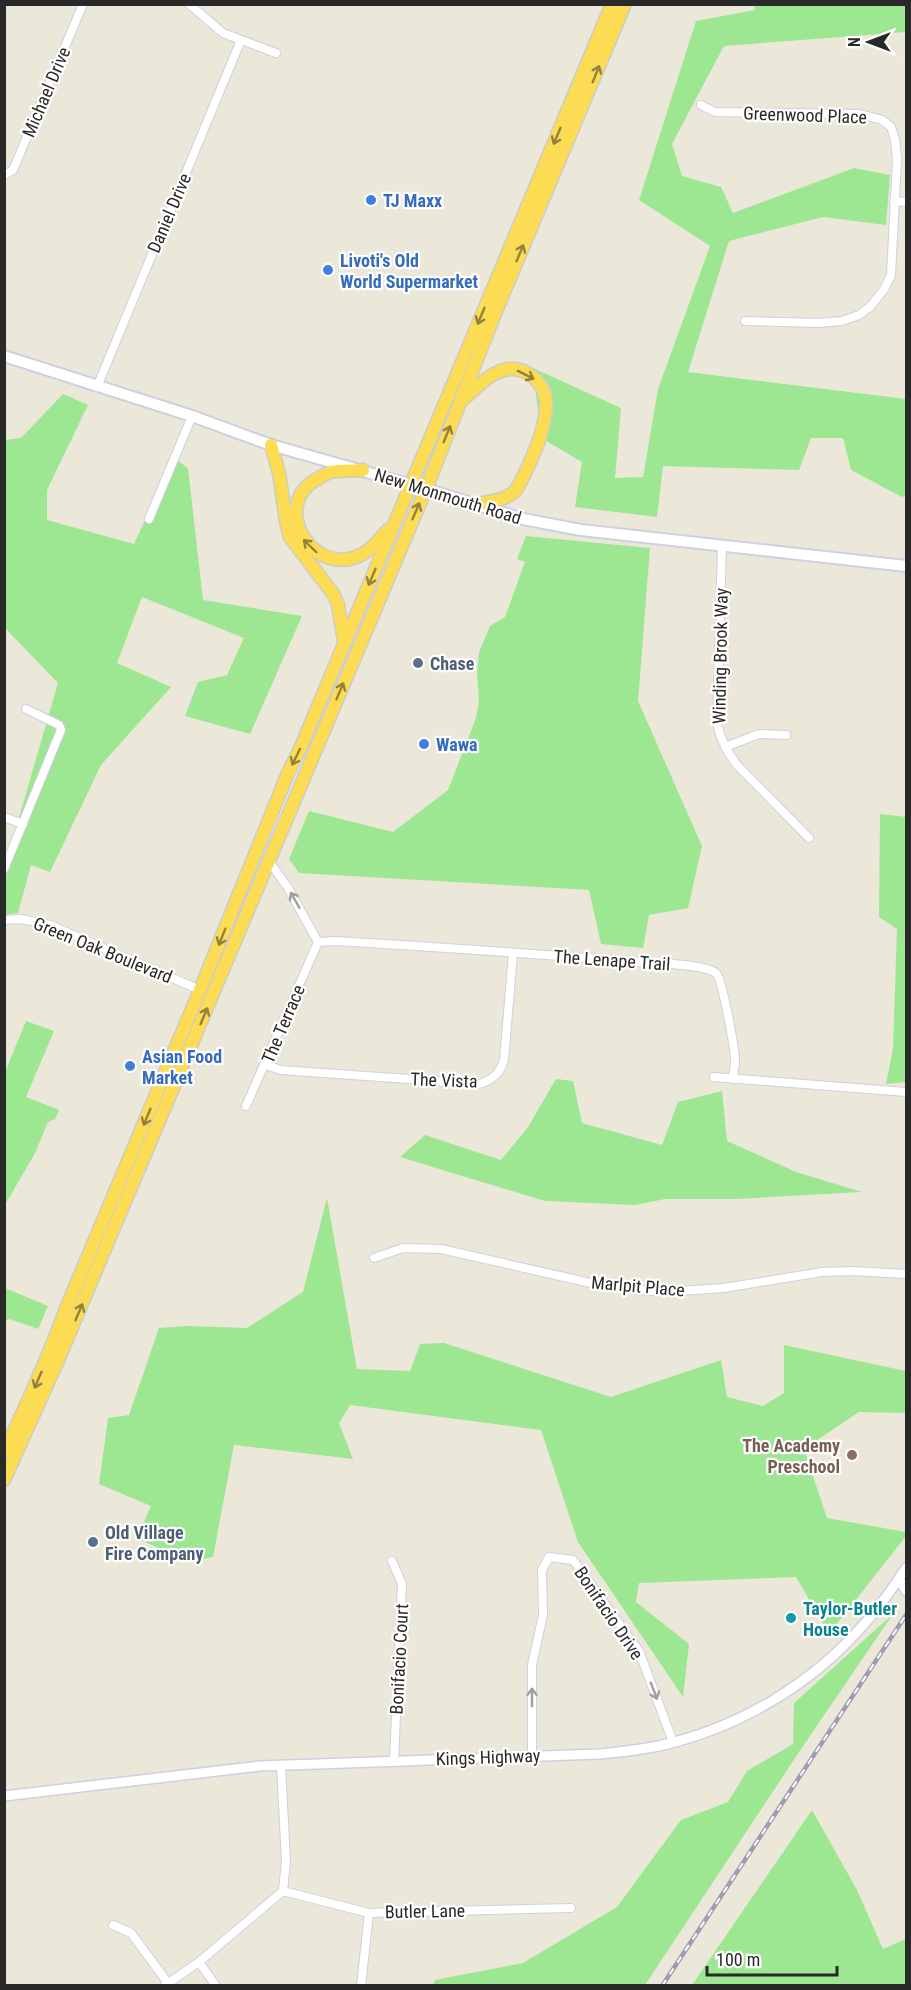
<svg xmlns="http://www.w3.org/2000/svg" width="911" height="1990" font-family="'Roboto Condensed',sans-serif">
  <style>
    .green { fill: #9de692 }
    .lines { fill: none; stroke-linecap: round; stroke-linejoin: round }
    .minor-casing { stroke: #cfcfe3; stroke-width: 10 }
    .tertiary-casing { stroke: #cfcfe3; stroke-width: 12 }
    .secondary-casing { stroke: #cfcfe3; stroke-width: 14 }
    .trunk-casing { stroke: #ccc; stroke-width: 15 }
    .minor { stroke: #fff; stroke-width: 8 }
    .tertiary { stroke: #fff; stroke-width: 9 }
    .secondary { stroke: #fff; stroke-width: 10 }
    .trunk { stroke: #fcdc52; stroke-width: 12 }
    .rail-casing { stroke: #9e9cb4; stroke-width: 4.5 }
    .rail { stroke: #fff; stroke-width: 2; stroke-dasharray: 7; stroke-linecap: butt }
    .oneway { stroke: #92823e }
    .oneway2 { stroke: #9f9f9f }
    .shop-dot { fill: #3f7fe0; stroke: #fff; stroke-width: 2 }
    .service-dot { fill: #5c6f8a; stroke: #fff; stroke-width: 2 }
    .education-dot { fill: #8d6e63; stroke: #fff; stroke-width: 2 }
    .culture-dot { fill: #0f9aa8; stroke: #fff; stroke-width: 2 }
    .labels { text-anchor: middle; dominant-baseline: central; stroke-width: 4.5; stroke-linejoin: round; paint-order: stroke }
    .street-label { font-size: 18px; fill: #292929; stroke: #fff }
    .shop-label { font-size: 18px; font-weight: bold; fill: #366cbe; stroke: #fff; text-anchor: start }
    .service-label { font-size: 18px; font-weight: bold; fill: #4e5e75; stroke: #fff; text-anchor: start }
    .education-label { font-size: 18px; font-weight: bold; fill: #785e54; stroke: #fff; text-anchor: end }
    .culture-label { font-size: 18px; font-weight: bold; fill: #0d838f; stroke: #fff; text-anchor: start }
  </style>
  <rect width="100%" height="100%" fill="#ece8d9"/>
  <!-- green -->
  <g class="green">
    <path d="M754,5H906V32L724,46L672,144L682,176L721,187L733,213L854,168L890,175L886,225L823,217L729,241L688,372L906,399V495L902,497L851,470L843,438H811L799,470L663,466L657,517L575,507L582,462L541,438L533,368L621,408L615,478L643,477L658,389L710,246L639,200L696,21L755,10Z"/>
    <path d="M63,394L88,405L47,490V520L134,544L174,458L188,468L203,600L302,616L250,734L185,716L198,682L227,675L244,638L142,597L117,663L171,687L101,765L50,872L31,865L18,913L5,915L4,869L58,683L5,628V440L21,438Z"/>
    <path d="M526,536L650,548L638,701L702,846L688,908L649,915L643,948L601,944L589,890L299,873L289,859L309,811L393,832L448,790L476,718L479,701L477,673L479,652L490,626L505,617L525,562L517,559Z"/>
    <path d="M880,814L906,817V1082L886,1084L893,1049L897,929L879,917Z"/>
    <path d="M26,1021L54,1031L26,1097L59,1110L55,1119L48,1122L35,1153L5,1205V1072Z"/>
    <path d="M556,1079L573,1081L582,1123L662,1145L678,1102L722,1091L727,1141L796,1172L862,1192L736,1199H665L635,1205L545,1201L400,1157L425,1135L501,1160L528,1127Z"/>
    <path d="M327,1198L357,1369L410,1371L420,1344L444,1343L611,1397L721,1360L727,1397L763,1406L784,1393V1345L906,1371V1413L859,1412L804,1449L827,1518L906,1532V1536L829,1634L796,1577L639,1583L636,1602L689,1644L683,1697L578,1542L541,1430L350,1405L339,1423L353,1459L234,1445L213,1557L187,1562L137,1538L151,1506L99,1484L108,1418L129,1415L159,1328L187,1326L247,1328L303,1292Z"/>
    <path d="M5,1288L48,1306L38,1329L10,1319L5,1321Z"/>
    <path d="M893,1614L799,1752L645,1985H433L435,1980L523,1963L617,1907L681,1820L728,1802L747,1771L793,1744L794,1703Z"/>
    <path d="M812,1810L857,1890L883,1949L906,1939V1985H692Z"/>
  </g>
  <g class="lines">
    <!-- minor casing -->
    <g class="minor-casing">
      <g id="minor">
        <path d="M189,4L223,33L276,53"/>
        <path d="M701,105L715,112L860,114L882,120L891,127L895,139L897,159L891,275L885,288L870,307L859,315L842,321L819,323L745,321"/>
        <path d="M4,175L13,170L83,4"/>
        <path d="M894,201L906,202"/>
        <path d="M97,387L241,40"/>
        <path d="M149,519L192,416"/>
        <path d="M722,546L717,723C720,739 727,752 737,765L809,838"/>
        <path d="M725,747L759,734L786,735"/>
        <path d="M4,817L23,824"/>
        <path d="M269,861L288,888L318,942"/>
        <path d="M4,869L61,730L59,725L26,709"/>
        <path d="M4,920L21,919L50,925L200,990"/>
        <path d="M318,942L336,941C437,947 538,954 640,962C655,963 704,964 716,973C722,978 735,1049 735,1061C735,1067 733,1073 733,1079"/>
        <path d="M266,1065L281,1070L479,1084C493,1080 500,1073 504,1060L513,954"/>
        <path d="M714,1077L906,1092"/>
        <path d="M246,1106L318,942"/>
        <path d="M374,1258L403,1248L441,1249L595,1284L629,1289L665,1292L724,1288L822,1272L852,1271L906,1274"/>
        <path d="M392,1561L402,1584L394,1760"/>
        <path d="M532,1755V1665L543,1615L542,1570L549,1557L573,1560L639,1651L673,1742"/>
        <path d="M283,1891L369,1913L571,1908"/>
        <path d="M113,1925L131,1933L168,1983"/>
        <path d="M199,1962L216,1986"/>
        <path d="M164,1986L199,1962L283,1891L286,1861L281,1765"/>
        <path d="M361,1986L369,1913"/>
      </g>
    </g>
    <!-- tertiary casing -->
    <g class="tertiary-casing">
      <g id="tertiary">
        <path d="M899,1579L906,1591"/>
        <path d="M4,1796L260,1766L600,1754C620,1752 639,1750 659,1746C738,1728 812,1685 865,1623C881,1606 893,1587 906,1568"/>
      </g>
    </g>
    <!-- secondary casing -->
    <g class="secondary-casing">
      <path id="secondary" d="M4,356L192,416L271,445L426,489L523,519L581,530L906,566"/>
    </g>
    <!-- trunk casing -->
    <g class="trunk-casing">
      <g id="trunk">
        <path d="M465,398C483,380 508,356 533,377C540,383 546,392 546,402C547,429 529,467 516,490C506,501 487,502 472,505"/>
        <path d="M271,445L279,473L286,521L290,537L334,595L338,605L344,641"/>
        <path d="M363,470C353,471 341,470 331,472C327,473 322,476 319,478C264,506 319,589 370,549C377,543 383,535 389,529"/>
        <path d="M4,1452C27,1404 49,1356 67,1306L200,990L288,773L301,747L612,4"/>
        <path d="M4,1480L56,1365L426,489L494,316L625,4"/>
      </g>
    </g>
    <!-- minor -->
    <use href="#minor" class="minor"/>
    <!-- tertiary -->
    <use href="#tertiary" class="tertiary"/>
    <!-- secondary -->
    <use href="#secondary" class="secondary"/>
    <!-- trunk -->
    <use href="#trunk" class="trunk"/>
    <!-- rail casing -->
    <g class="rail-casing">
      <path id="rail" d="M662,1986L906,1615"/>
    </g>
    <!-- rail -->
    <use href="#rail" class="rail"/>
  </g>
  <!-- one-way arrows -->
  <defs><path id="oneway-shaft" d="M-6 0H5M1.5-3L5.5 0L1.5 3" fill="none" stroke-width="1.6" stroke-linecap="round" stroke-linejoin="round" transform="scale(1.5)"/></defs>
  <g class="oneway">
    <use href="#oneway-shaft" transform="translate(596 74) rotate(-68)"/>
    <use href="#oneway-shaft" transform="translate(557 136) rotate(113)"/>
    <use href="#oneway-shaft" transform="translate(520 253) rotate(-67)"/>
    <use href="#oneway-shaft" transform="translate(481 316) rotate(113)"/>
    <use href="#oneway-shaft" transform="translate(526 375) rotate(27)"/>
    <use href="#oneway-shaft" transform="translate(447 434) rotate(-68)"/>
    <use href="#oneway-shaft" transform="translate(416 511) rotate(-67)"/>
    <use href="#oneway-shaft" transform="translate(310 546) rotate(-136)"/>
    <use href="#oneway-shaft" transform="translate(372 577) rotate(113)"/>
    <use href="#oneway-shaft" transform="translate(340 691) rotate(-67)"/>
    <use href="#oneway-shaft" transform="translate(296 757) rotate(116)"/>
    <use href="#oneway-shaft" transform="translate(222 937) rotate(112)"/>
    <use href="#oneway-shaft" transform="translate(204 1016) rotate(-67)"/>
    <use href="#oneway-shaft" transform="translate(147 1117) rotate(113)"/>
    <use href="#oneway-shaft" transform="translate(79 1312) rotate(-67)"/>
    <use href="#oneway-shaft" transform="translate(38 1380) rotate(113)"/>
  </g>
  <g class="oneway2">
    <use href="#oneway-shaft" transform="translate(295 900) rotate(-120)"/>
    <use href="#oneway-shaft" transform="translate(654 1691) rotate(69)"/>
    <use href="#oneway-shaft" transform="translate(532 1697) rotate(-90)"/>
  </g>
  <!-- markers -->
  <g class="shop-dot">
    <circle cx="371" cy="200" r="6"/>
    <circle cx="328" cy="270" r="6"/>
    <circle cx="424" cy="744" r="6"/>
    <circle cx="130" cy="1066" r="6"/>
  </g>
  <g class="service-dot">
    <circle cx="418" cy="663" r="6"/>
    <circle cx="93" cy="1542" r="6"/>
  </g>
  <circle class="education-dot" cx="852" cy="1455" r="6"/>
  <circle class="culture-dot" cx="791" cy="1618" r="6"/>
  <g class="labels">
    <!-- street labels -->
    <g class="street-label">
      <text transform="translate(46 92) rotate(-67)">Michael Drive</text>
      <text transform="translate(805 115) rotate(2)">Greenwood Place</text>
      <text transform="translate(169 213) rotate(-67)">Daniel Drive</text>
      <text transform="translate(448 496) rotate(17)">New Monmouth Road</text>
      <text transform="translate(720 656) rotate(-89)">Winding Brook Way</text>
      <text transform="translate(103 950) rotate(22)">Green Oak Boulevard</text>
      <text transform="translate(612 960) rotate(4)">The Lenape Trail</text>
      <text transform="translate(283 1024) rotate(-67)">The Terrace</text>
      <text transform="translate(444 1080) rotate(2)">The Vista</text>
      <text transform="translate(638 1286) rotate(5)">Marlpit Place</text>
      <text transform="translate(609 1613) rotate(56)">Bonifacio Drive</text>
      <text transform="translate(399 1659) rotate(-87)">Bonifacio Court</text>
      <text transform="translate(488 1757) rotate(-2)">Kings Highway</text>
      <text transform="translate(425 1911) rotate(-1)">Butler Lane</text>
    </g>
    <!-- shop labels -->
    <g class="shop-label">
      <text x="383" y="200">TJ Maxx</text>
      <text x="340" y="260">Livoti's Old<tspan x="340" dy="21">World Supermarket</tspan></text>
      <text x="436" y="744">Wawa</text>
      <text x="142" y="1056">Asian Food<tspan x="142" dy="21">Market</tspan></text>
    </g>
    <!-- service labels -->
    <g class="service-label">
      <text x="430" y="663">Chase</text>
      <text x="105" y="1532">Old Village<tspan x="105" dy="21">Fire Company</tspan></text>
    </g>
    <!-- education labels -->
    <g class="education-label">
      <text x="840" y="1445">The Academy<tspan x="840" dy="21">Preschool</tspan></text>
    </g>
    <!-- culture labels -->
    <g class="culture-label">
      <text x="803" y="1608">Taylor-Butler<tspan x="803" dy="21">House</tspan></text>
    </g>
  </g>
  <!-- border -->
  <rect width="911" height="1990" fill="none" stroke="#292929" stroke-width="12"/>
  <!-- north arrow -->
  <g transform="translate(869 42) rotate(270)" stroke="#ffffff" stroke-width="4.5" paint-order="stroke">
  <path d="M0-4.5L10 22L0 15L-10 22Z" fill="#292929"/>
  <text y="-9" font-size="16" font-weight="bold" text-anchor="middle" fill="#292929">N</text>
  </g>
  <!-- scale -->
  <path d="M707 1966v9h130v-9" fill="none" stroke="#292929" stroke-width="3"/>
  <text x="716" y="1966" font-size="18" fill="#292929" stroke="#ffffff" stroke-width="4.5" paint-order="stroke">100 m</text>
</svg>
